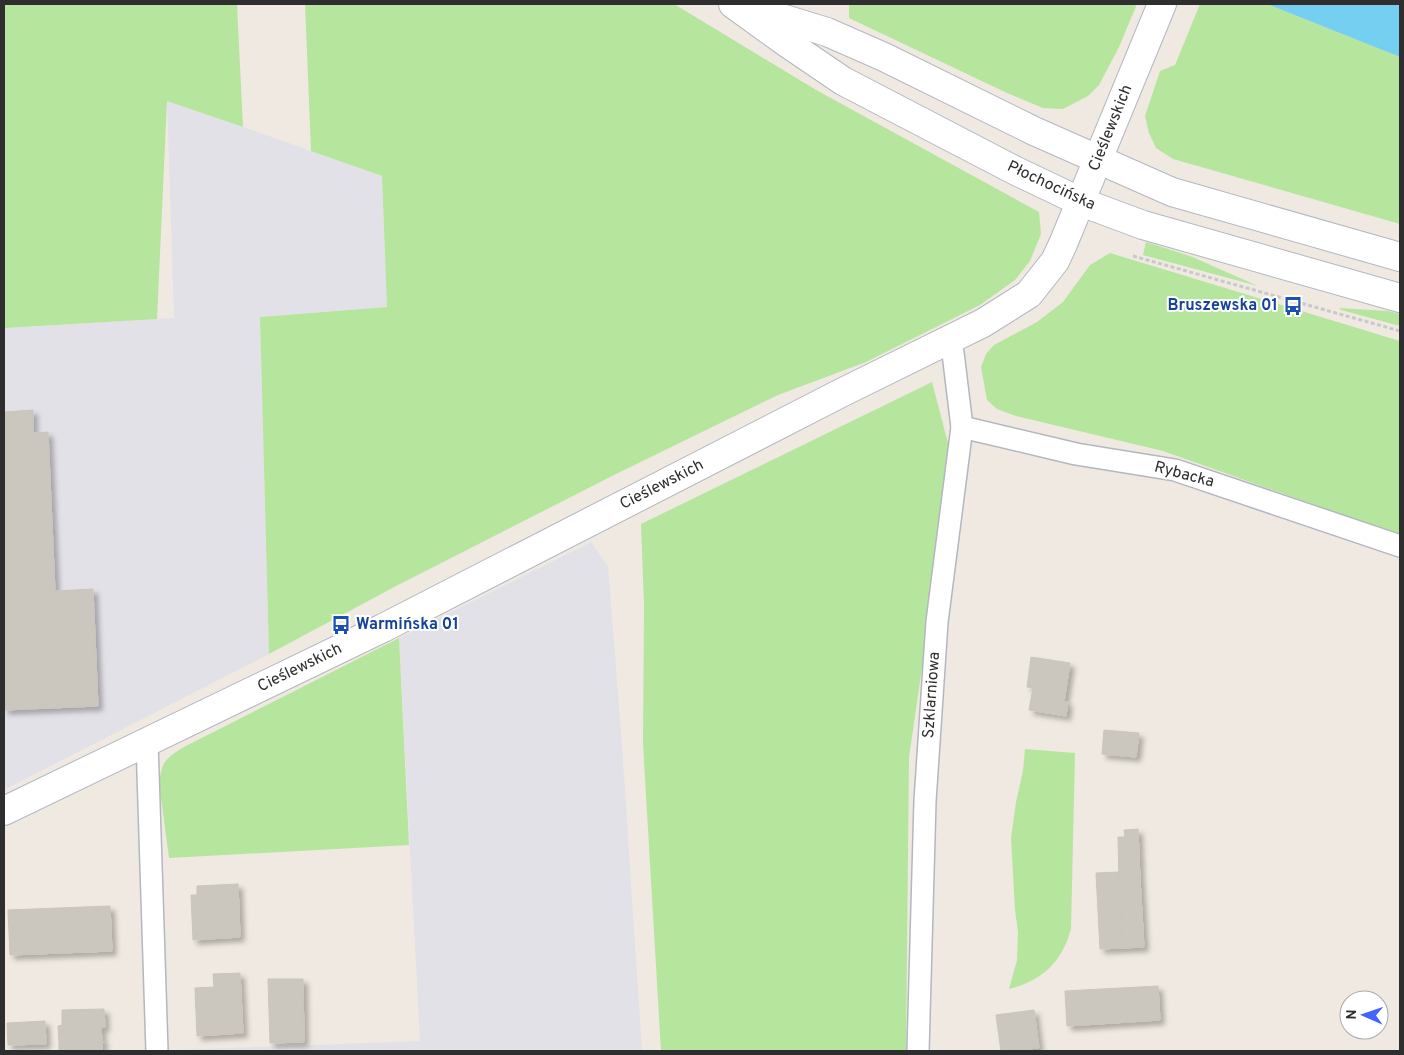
<svg xmlns="http://www.w3.org/2000/svg" width="1404" height="1055" font-family="Overpass,sans-serif">
  <style>
    .industrial { fill: #e3e1e8 }
    .green { fill: #b6e59e }
    .water { fill: #75cff0 }
    .building { fill: #cbc7bf; stroke: #cbc5ba; filter: url(#shadow) }
    .lines { fill: none; stroke-linecap: round; stroke-linejoin: round }
    .minor-casing { stroke: #b4b7c1; stroke-width: 24 }
    .tertiary-casing { stroke: #b4b7c1; stroke-width: 30 }
    .secondary-casing { stroke: #b4b7c1; stroke-width: 30 }
    .path { stroke: #c9c9c9; stroke-width: 3; stroke-dasharray: 4 2.5; stroke-linecap: butt }
    .minor { stroke: #fff; stroke-width: 21 }
    .tertiary { stroke: #fff; stroke-width: 28 }
    .secondary { stroke: #fff; stroke-width: 28 }
    .labels { text-anchor: middle; dominant-baseline: central; stroke-width: 4; stroke-linejoin: round; paint-order: stroke }
    .street-label { font-size: 16px; fill: #2e2e2e; stroke: #fff }
    .transit-label { font-size: 16px; font-weight: bold; fill: #164399; stroke: #fff; text-anchor: end }
  </style>
  <defs>
    <filter id="shadow"><feDropShadow dx="4.5" dy="4.5" stdDeviation="2.5" flood-color="#0004"/></filter>
  </defs>
  <rect width="100%" height="100%" fill="#efe9e1"/>
  <!-- industrial -->
  <g class="industrial">
    <path d="M167,100L382,176L387,307L260,317L269,654L4,790V328L174,318Z"/>
    <path d="M591,542L608,566L622,745L642,1051H177V1050L420,1041L399,638Z"/>
  </g>
  <!-- green -->
  <g class="green">
    <path d="M4,4H237L243,127L167,101L157,319L4,328Z"/>
    <path d="M305,4H674L818,91L1039,212L1041,234L1030,261L1015,280L980,305L866,362L778,395L616,474L398,585L269,654L260,317L387,307L382,176L311,151Z"/>
    <path d="M847,4H1137L1119,47L1099,85L1088,96L1063,109L1043,108L1007,93L849,18V5Z"/>
    <path d="M1200,4H1267L1400,57V224L1173,159L1156,148L1149,133L1145,116L1160,71L1175,65Z"/>
    <path d="M1146,242L1190,256L1258,286L1143,255Z"/>
    <path d="M1110,253L1400,341V535L1163,451L1016,416L997,409L987,400L981,367L986,354L994,345L1037,322L1063,302L1090,265Z"/>
    <path d="M1339,308L1388,311L1400,314V326L1341,310Z"/>
    <path d="M932,382L948,443L943,525L909,757L906,1051H661L643,744L644,605L641,524Z"/>
    <path d="M399,638L409,845L169,858L159,783C162,762 164,760 182,748Z"/>
    <path d="M1025,749L1075,753L1071,929C1062,962 1042,981 1009,989L1017,960L1018,932L1015,910L1011,838L1016,802L1023,771Z"/>
  </g>
  <!-- water -->
  <path class="water" d="M1267,4H1400V57Z"/>
  <!-- building -->
  <g class="building">
    <path d="M33,410V433L48,432L55,591L93,589L98,706L4,710V412Z"/>
    <path d="M1031,657L1070,663L1064,702H1068L1066,716L1029,710L1033,688L1027,687Z"/>
    <path d="M1104,730L1139,733L1136,757L1102,754Z"/>
    <path d="M1138,829L1140,879L1119,880L1118,837H1125L1124,830Z"/>
    <path d="M1119,872L1123,948L1100,949L1096,873Z"/>
    <path d="M1140,879L1144,947L1123,948L1119,880Z"/>
    <path d="M238,884L240,937L193,940L191,895H197V886Z"/>
    <path d="M110,906L112,951L10,955L8,910Z"/>
    <path d="M240,973L243,1033L197,1036L195,988L214,987L213,974Z"/>
    <path d="M268,979H303L304,1042L270,1043Z"/>
    <path d="M1158,986L1160,1020L1067,1026L1065,991Z"/>
    <path d="M104,1009L105,1027H101L102,1041L105,1042L59,1043L58,1026L62,1025V1010Z"/>
    <path d="M1034,1010L1039,1048L1001,1051L996,1015Z"/>
    <path d="M45,1021L46,1044L8,1045L7,1023Z"/>
    <path d="M105,1042L102,1043V1051H59V1043Z"/>
  </g>
  <g class="lines">
    <!-- minor casing -->
    <g class="minor-casing">
      <g id="minor">
        <path d="M962,427L1076,454L1175,470L1400,546"/>
        <path d="M147,742L157,1051"/>
        <path d="M918,1051L925,801L937,622L962,427L953,353L949,340"/>
      </g>
    </g>
    <!-- tertiary casing -->
    <g class="tertiary-casing">
      <path id="tertiary" d="M4,811L383,628L843,392L983,323L1029,294L1055,261L1063,244L1162,4"/>
    </g>
    <!-- secondary casing -->
    <g class="secondary-casing">
      <g id="secondary">
        <path d="M733,4L787,43L843,81L1016,171L1081,202L1143,225L1400,298"/>
        <path d="M752,9L827,32L884,57L1034,131L1172,192L1400,257"/>
      </g>
    </g>
    <!-- path -->
    <path class="path" d="M1133,256L1400,331"/>
    <!-- minor -->
    <use href="#minor" class="minor"/>
    <!-- tertiary -->
    <use href="#tertiary" class="tertiary"/>
    <!-- secondary -->
    <use href="#secondary" class="secondary"/>
  </g>
  <!-- icons -->
  <defs>
    <g id="bus-bare" transform="scale(1.5)"><path d="M-5-6H5V4H4V6H2V4H-2V6H-4V4H-5ZM-3.5-4V0h7V-4ZM-3.5 1.2v1.5H-2V1.2ZM2 1.2v1.5H3.5V1.2Z" fill="#1a4fb4" stroke="#fff" stroke-width="2.5" paint-order="stroke"/></g>
  </defs>
  <g fill-rule="evenodd">
    <use href="#bus-bare" x="1293" y="306"/>
    <use href="#bus-bare" x="341" y="625"/>
  </g>
  <g class="labels">
    <!-- street labels -->
    <g class="street-label">
      <text transform="translate(1111 128) rotate(-68)">Cieślewskich</text>
      <text transform="translate(1051 186) rotate(25)">Płochocińska</text>
      <text transform="translate(1184 475) rotate(15)">Rybacka</text>
      <text transform="translate(662 485) rotate(-27)">Cieślewskich</text>
      <text transform="translate(300 668) rotate(-26)">Cieślewskich</text>
      <text transform="translate(932 695) rotate(-86)">Szklarniowa</text>
    </g>
    <!-- transit labels -->
    <g class="transit-label">
      <text x="1278" y="306">Bruszewska 01</text>
      <text x="356" y="625" text-anchor="start">Warmińska 01</text>
    </g>
  </g>
  <!-- border -->
  <rect width="1404" height="1055" fill="none" stroke="#2e2e2e" stroke-width="10"/>
  <!-- north arrow -->
  <g transform="translate(1364 1015) rotate(272)"><circle r="24" fill="#ffffff" stroke="#ababab"/>
  <path d="M0-4L9 19L0 12L-9 19Z" fill="#4264fb"/>
  <text y="-8" font-size="14" font-weight="bold" text-anchor="middle" fill="#2e2e2e">N</text>
  </g>
</svg>
